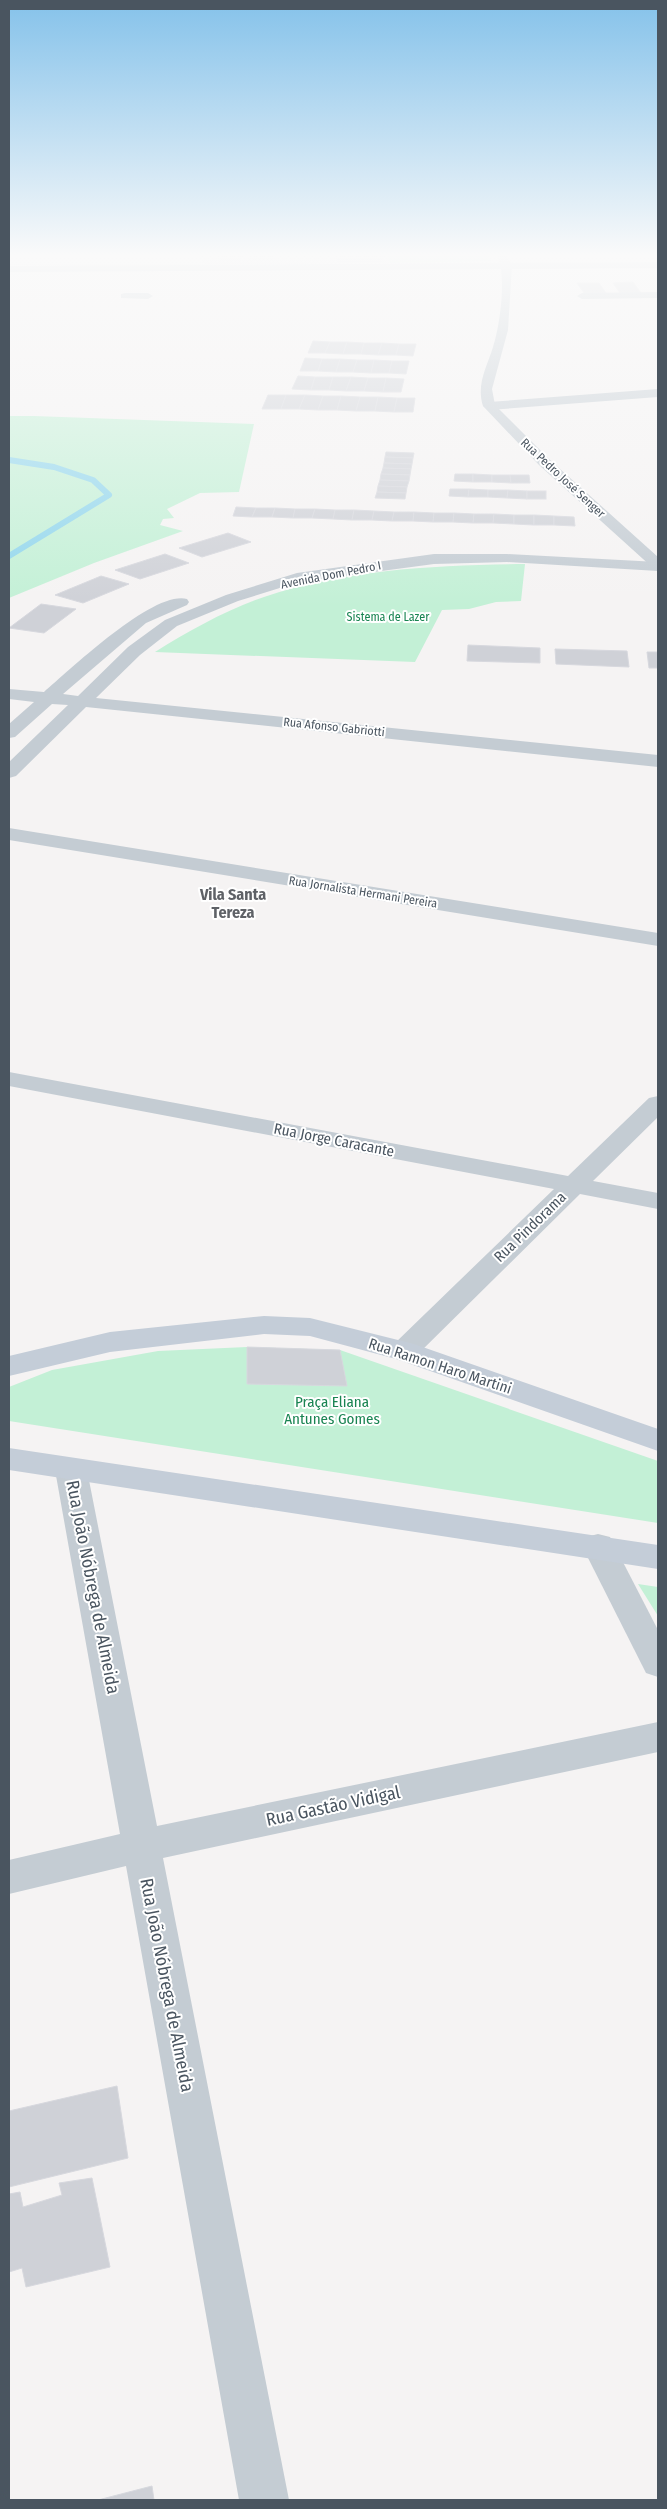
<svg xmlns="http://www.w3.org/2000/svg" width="667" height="2509" font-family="'Fira Sans Condensed',sans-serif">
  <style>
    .education { fill: #e6e4e5 }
    .green { fill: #c3f0d6 }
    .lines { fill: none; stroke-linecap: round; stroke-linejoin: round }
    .stream { stroke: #91d6ec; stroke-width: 6 }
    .building { fill: #cfd1d7; stroke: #d7d8de }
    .minor { fill: #c4ccd3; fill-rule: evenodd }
    .tertiary { fill: #c4ccd3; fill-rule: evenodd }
    .secondary { fill: #c4cdd8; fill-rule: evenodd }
    .labels { text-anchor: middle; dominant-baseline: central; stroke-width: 4; stroke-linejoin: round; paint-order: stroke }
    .far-street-label { font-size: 12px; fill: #4a5560; stroke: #fff }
    .far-park-label { font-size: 12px; fill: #198452; stroke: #fff }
    .street-label { font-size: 15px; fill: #4a5560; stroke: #fff }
    .park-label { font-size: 15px; fill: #198452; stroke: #fff }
    .far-district-label { font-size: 16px; font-weight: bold; fill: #5f6267; stroke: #fff }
    .near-street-label { font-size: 18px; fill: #4a5560; stroke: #fff }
  </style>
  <rect width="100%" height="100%" fill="#f5f3f3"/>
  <!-- education -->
  <path class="education" d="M202,256H387L390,263L209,265L201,263Z"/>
  <!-- green -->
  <g class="green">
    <path d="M387,256H489L491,261L390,263Z"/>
    <path d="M9,416H34L254,424L239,492L200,493L167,509L174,518L163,519L160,525L183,531L94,563L9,598Z"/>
    <path d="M525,564L521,601L496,602L469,609L442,610L415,662L155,652C189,631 226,610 264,597C347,569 438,565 525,564Z"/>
    <path d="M247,1347L340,1350L658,1461V1523L9,1421V1387L52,1370L158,1351Z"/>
    <path d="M638,1584L658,1587V1617V1616Z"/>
  </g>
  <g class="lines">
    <!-- stream -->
    <path class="stream" d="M9,460L54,467L93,480L109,495L9,556"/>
  </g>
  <!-- building -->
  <g class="building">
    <path d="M219,256H241L240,260H219Z"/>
    <rect x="250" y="256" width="22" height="3"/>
    <path d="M336,256H382L383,262H337Z"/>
    <path d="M633,282L641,293H620L613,283Z"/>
    <path d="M577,283H599L606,293H584Z"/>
    <path d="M313,341L330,342L325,353H308Z"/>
    <path d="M330,342H347L343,354L325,353Z"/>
    <path d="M347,342L364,343L361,354H343Z"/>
    <path d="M364,343H382L378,355L361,354Z"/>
    <path d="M382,343L399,344L396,355H378Z"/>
    <path d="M399,344H416L413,356L396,355Z"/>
    <path d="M305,358L322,359L318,371H300Z"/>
    <path d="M322,359H340L336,372L318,371Z"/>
    <path d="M340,359L357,360L353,372H336Z"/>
    <path d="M357,360H374L371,373L353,372Z"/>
    <path d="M374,360L392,361L389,373H371Z"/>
    <path d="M392,361H409L406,374L389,373Z"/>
    <path d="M298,376L315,377L311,390L292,389Z"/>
    <path d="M315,377H333L329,390H311Z"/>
    <path d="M333,377H351L346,391L329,390Z"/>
    <path d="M351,377L368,378L364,391H346Z"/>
    <path d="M368,378H386L383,392L364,391Z"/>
    <path d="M386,378L404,379L401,392H383Z"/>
    <path d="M268,395H286L281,409H262Z"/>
    <path d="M286,395H305L299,409H281Z"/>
    <path d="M305,395L323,396L318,410L299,409Z"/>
    <path d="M323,396H341L337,410H318Z"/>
    <path d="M341,396L360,397L356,411L337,410Z"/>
    <path d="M360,397H378L375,411H356Z"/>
    <path d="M378,397L397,398L394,412L375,411Z"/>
    <path d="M397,398H415L413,412H394Z"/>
    <path d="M386,452L414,453L413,458L385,457Z"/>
    <path d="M385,457L413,458L412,464L384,463Z"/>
    <path d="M384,463L412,464L411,469L383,468Z"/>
    <path d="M383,468L411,469L410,475L381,474Z"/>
    <path d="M381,474L410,475L409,481L380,480Z"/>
    <path d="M455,474H473V482L454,481Z"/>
    <path d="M473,474L492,475V482H473Z"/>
    <path d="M492,475H510L511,483L492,482Z"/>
    <path d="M510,475H529L530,483H511Z"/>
    <path d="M380,480L409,481L407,487L378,486Z"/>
    <path d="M378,486L407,487L406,493L377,492Z"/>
    <path d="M450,489H469L468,497L449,496Z"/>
    <path d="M469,489L488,490V497H468Z"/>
    <path d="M488,490H508L507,498L488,497Z"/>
    <path d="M508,490L527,491V499L507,498Z"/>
    <rect x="527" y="491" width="19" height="8"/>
    <path d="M377,492L406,493L405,499L375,498Z"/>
    <path d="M236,507L256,508L252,517L233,516Z"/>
    <path d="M256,508H275L272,517H252Z"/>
    <path d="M275,508L295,509L293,518L272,517Z"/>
    <path d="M295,509H315L312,518H293Z"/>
    <path d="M315,509L335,510L333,519L312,518Z"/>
    <path d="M335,510H354L352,520L333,519Z"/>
    <path d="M354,510L374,511L372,520H352Z"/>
    <path d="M374,511L394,512L392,521L372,520Z"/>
    <path d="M394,512H414L413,521H392Z"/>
    <path d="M414,512L434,513L433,522L413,521Z"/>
    <path d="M434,513H454L453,522H433Z"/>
    <path d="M454,513L474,514L473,523L453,522Z"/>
    <path d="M474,514H494L493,523H473Z"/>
    <path d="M494,514L514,515V524L493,523Z"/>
    <path d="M514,515H534V525L514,524Z"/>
    <path d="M534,515L554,516V525H534Z"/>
    <path d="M554,516L574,517L575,526L554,525Z"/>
    <path d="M228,533L251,542L202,557L179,548Z"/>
    <path d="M165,554L189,563L140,579L115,570Z"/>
    <path d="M101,576L129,584L83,603L55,595Z"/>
    <path d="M41,604L76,609L44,633L9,628Z"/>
    <path d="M468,645L540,648V663L467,661Z"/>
    <path d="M555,649L627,651L629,667L556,664Z"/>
    <path d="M647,652H658V668H649Z"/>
    <path d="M247,1347L340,1350L347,1386L247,1384Z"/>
    <path d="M117,2086L128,2158L9,2187V2111Z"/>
    <path d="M92,2178L110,2267L26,2287L22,2268L9,2272V2194L20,2192L23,2207L62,2195L59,2183Z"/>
    <path d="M152,2486L154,2500H98Z"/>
  </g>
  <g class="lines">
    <!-- minor -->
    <g class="minor">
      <path d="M658,262V268L9,272V266Z"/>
      <path d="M658,292V298L582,299L577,296L582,293Z"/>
      <path d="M125,293H148L153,296L148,299L121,298V294Z"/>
      <path d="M658,389V397L489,410L483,406L489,402Z"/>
      <path d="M434,554H507L658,562V571L507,562L434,564L299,582L238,601L177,626L140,655L96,698L658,755V767L86,707L16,776L9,778V762L68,705L52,704L15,737L9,738V724L34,702L9,699V689L44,692C70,670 153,590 187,599L189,602L187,605L146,623L63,694L78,696L128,647L165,620L226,595L297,573Z"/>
      <path d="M9,828L658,933V946L9,840Z"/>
      <path d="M9,1072L568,1176L649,1098L658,1096V1117L593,1181L658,1193V1209L580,1194L414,1358L404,1361L394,1358L389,1351L394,1344L554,1189L9,1086Z"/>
      <path d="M71,1459L82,1462L87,1470L157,1826L658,1722V1752L163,1858L289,2500H239L126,1866L9,1894V1860L120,1834L55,1470L60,1462Z"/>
      <path d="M598,1534L610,1537L658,1630V1677L646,1673L582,1546L586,1537Z"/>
    </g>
    <!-- tertiary -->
    <path class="tertiary" d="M497,256H507L512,265L508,330L492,389L495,405L549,459L658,557V569L653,568L539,465L483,406C476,384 487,367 493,347C500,326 507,274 497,256Z"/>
    <!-- secondary -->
    <g class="secondary">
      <path d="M264,1316L310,1318L414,1344L658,1429V1451L396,1359L310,1336L264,1334L110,1352L9,1376V1356L110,1332Z"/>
      <path d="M9,1448L658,1545V1569L9,1470Z"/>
    </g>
  </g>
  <!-- sky -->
  <linearGradient id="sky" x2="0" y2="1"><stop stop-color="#85c2ea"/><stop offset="0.42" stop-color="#fafafa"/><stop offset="1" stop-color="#fafafa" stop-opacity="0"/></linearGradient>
  <rect width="667" height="607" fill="url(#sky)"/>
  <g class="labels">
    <!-- far-street labels -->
    <g class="far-street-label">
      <text transform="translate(563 478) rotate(43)">Rua Pedro José Senger</text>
      <text transform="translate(331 575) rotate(-11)">Avenida Dom Pedro I</text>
      <text transform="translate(334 727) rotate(6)">Rua Afonso Gabriotti</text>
      <text transform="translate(363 892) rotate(9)">Rua Jornalista Hermani Pereira</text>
    </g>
    <!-- far-park labels -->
    <g class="far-park-label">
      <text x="388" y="617">Sistema de Lazer</text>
    </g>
    <!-- street labels -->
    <g class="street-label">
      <text transform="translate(334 1140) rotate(11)">Rua Jorge Caracante</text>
      <text transform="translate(530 1227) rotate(-44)">Rua Pindorama</text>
      <text transform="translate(440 1366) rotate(18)">Rua Ramon Haro Martini</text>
    </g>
    <!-- park labels -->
    <g class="park-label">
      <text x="332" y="1402">Praça Eliana<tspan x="332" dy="17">Antunes Gomes</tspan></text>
    </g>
    <!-- far-district labels -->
    <g class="far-district-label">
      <text x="233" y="894">Vila Santa<tspan x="233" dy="18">Tereza</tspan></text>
    </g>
    <!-- near-street labels -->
    <g class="near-street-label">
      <text transform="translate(93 1587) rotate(79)">Rua João Nóbrega de Almeida</text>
      <text transform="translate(333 1806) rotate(-12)">Rua Gastão Vidigal</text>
      <text transform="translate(167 1985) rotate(79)">Rua João Nóbrega de Almeida</text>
    </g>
  </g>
  <!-- border -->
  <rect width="667" height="2509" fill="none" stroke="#4a5560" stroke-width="20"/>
</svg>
